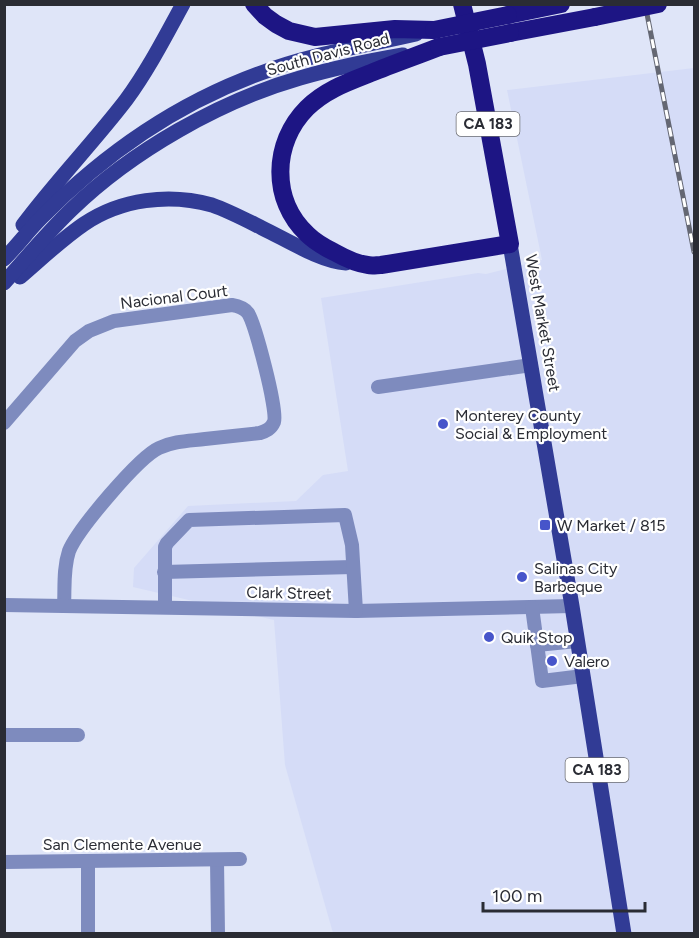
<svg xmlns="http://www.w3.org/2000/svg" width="699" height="938" font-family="Figtree,sans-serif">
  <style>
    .built { fill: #d5dcf7 }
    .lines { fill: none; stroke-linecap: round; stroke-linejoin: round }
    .minor { stroke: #7e8bbe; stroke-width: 14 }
    .major { stroke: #313b95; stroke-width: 15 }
    .highway { stroke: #1d1584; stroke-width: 18 }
    .rail-casing { stroke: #646773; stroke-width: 5 }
    .rail { stroke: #fff; stroke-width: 3; stroke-dasharray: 9; stroke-linecap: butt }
    .highway-bridge { stroke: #1d1584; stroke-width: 18 }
    .poi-dot { fill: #4755ca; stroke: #fff; stroke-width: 2 }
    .labels { text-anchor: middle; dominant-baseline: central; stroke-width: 4.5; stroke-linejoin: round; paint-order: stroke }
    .shield { fill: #fff; stroke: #6a6b71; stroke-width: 1.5 }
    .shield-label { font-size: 15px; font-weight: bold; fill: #2a2c34 }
    .street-label { font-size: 16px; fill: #2a2c34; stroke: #fff }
    .poi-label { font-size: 16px; fill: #2a2c34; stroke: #fff; text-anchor: start }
  </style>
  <rect width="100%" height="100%" fill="#dfe5f8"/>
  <!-- built -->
  <path class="built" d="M694,68V933H333L285,765L274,620L133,587L134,568L188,506L296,501L323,475L348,471L321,298L478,273L486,274L542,260L507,90Z"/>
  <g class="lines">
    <!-- minor -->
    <g class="minor">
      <path d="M378,387L531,365"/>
      <path d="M4,423L75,341L89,331L114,321L232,305C238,306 244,308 248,313C255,324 278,410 274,422C271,429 266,431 260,433C241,435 223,437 205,439C189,441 174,441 159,448C139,457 78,529 69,551C63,569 65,588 64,606"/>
      <path d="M164,572L353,567"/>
      <path d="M4,605L356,611L572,606"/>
      <path d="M165,607V547L167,543L189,520L345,515L352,545L356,611"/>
      <path d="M532,607L542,681L583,676"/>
      <path d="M537,645L577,641"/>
      <path d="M4,735H78"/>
      <path d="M217,860L218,934"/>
      <path d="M88,861V934"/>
      <path d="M4,862L240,859"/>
    </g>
    <!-- major -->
    <g class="major">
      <path d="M23,225C55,182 93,143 126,100C148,70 165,37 183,4"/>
      <path d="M510,244L572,606L624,934"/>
      <path d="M4,259C17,246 28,231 41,218C103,155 178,103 261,73C311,54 364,46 416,34"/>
      <path d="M20,277C41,259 62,239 84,224C121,199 169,193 212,205C229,211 246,220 262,228C287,240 320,261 346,263"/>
      <path d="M4,283C26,258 48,232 72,209C132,151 220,101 300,78C334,68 368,61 403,55"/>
    </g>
    <!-- highway -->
    <g class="highway">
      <path d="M254,4L265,16L276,24L289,31L315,37L395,29L434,30"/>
      <path d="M508,15L561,4"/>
      <path d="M510,33L595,17"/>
      <path d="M439,47C416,56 393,64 371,73C348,82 325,90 307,108C272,143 271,200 307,234C315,242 324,247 334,252C343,257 357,264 368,265C372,266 377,265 381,265L510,244L477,64L462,4"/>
    </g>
    <!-- rail casing -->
    <g class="rail-casing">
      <path id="rail" d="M645,4L694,252"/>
    </g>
    <!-- rail -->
    <use href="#rail" class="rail"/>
    <!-- highway-bridge -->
    <g class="highway-bridge">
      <path d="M595,17L658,4"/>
      <path d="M434,30L508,15"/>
      <path d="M439,47L510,33"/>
    </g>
  </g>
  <!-- markers -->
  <g class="poi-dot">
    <circle cx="443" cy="424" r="6"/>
    <rect x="539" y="519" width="12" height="12" rx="3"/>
    <circle cx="522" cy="577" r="6"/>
    <circle cx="489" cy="637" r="6"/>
    <circle cx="552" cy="661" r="6"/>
  </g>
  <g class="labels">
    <!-- shield labels -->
    <g class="shield">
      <rect x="456.5" y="112" width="63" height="24" rx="4.5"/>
      <rect x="565.5" y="758" width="63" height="24" rx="4.5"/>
    </g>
    <g class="shield-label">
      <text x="488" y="124">CA 183</text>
      <text x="597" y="770">CA 183</text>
    </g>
    <!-- street labels -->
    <g class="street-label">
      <text transform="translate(328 54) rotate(-15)">South Davis Road</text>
      <text transform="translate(174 297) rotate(-7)">Nacional Court</text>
      <text transform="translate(543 323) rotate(80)">West Market Street</text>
      <text transform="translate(289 593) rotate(1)">Clark Street</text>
      <text x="122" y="844">San Clemente Avenue</text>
    </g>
    <!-- poi labels -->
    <g class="poi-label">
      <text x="455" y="415">Monterey County<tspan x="455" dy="18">Social &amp; Employment</tspan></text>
      <text x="557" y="525">W Market / 815</text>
      <text x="534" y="568">Salinas City<tspan x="534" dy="18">Barbeque</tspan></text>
      <text x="501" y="637">Quik Stop</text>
      <text x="564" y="661">Valero</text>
    </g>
  </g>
  <!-- border -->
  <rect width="699" height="938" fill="none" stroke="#2a2c34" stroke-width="12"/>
  <!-- scale -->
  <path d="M483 902v9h162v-9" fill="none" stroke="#2a2c34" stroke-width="3"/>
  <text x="492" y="902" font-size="18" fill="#2a2c34" stroke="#ffffff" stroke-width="4.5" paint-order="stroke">100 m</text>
</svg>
